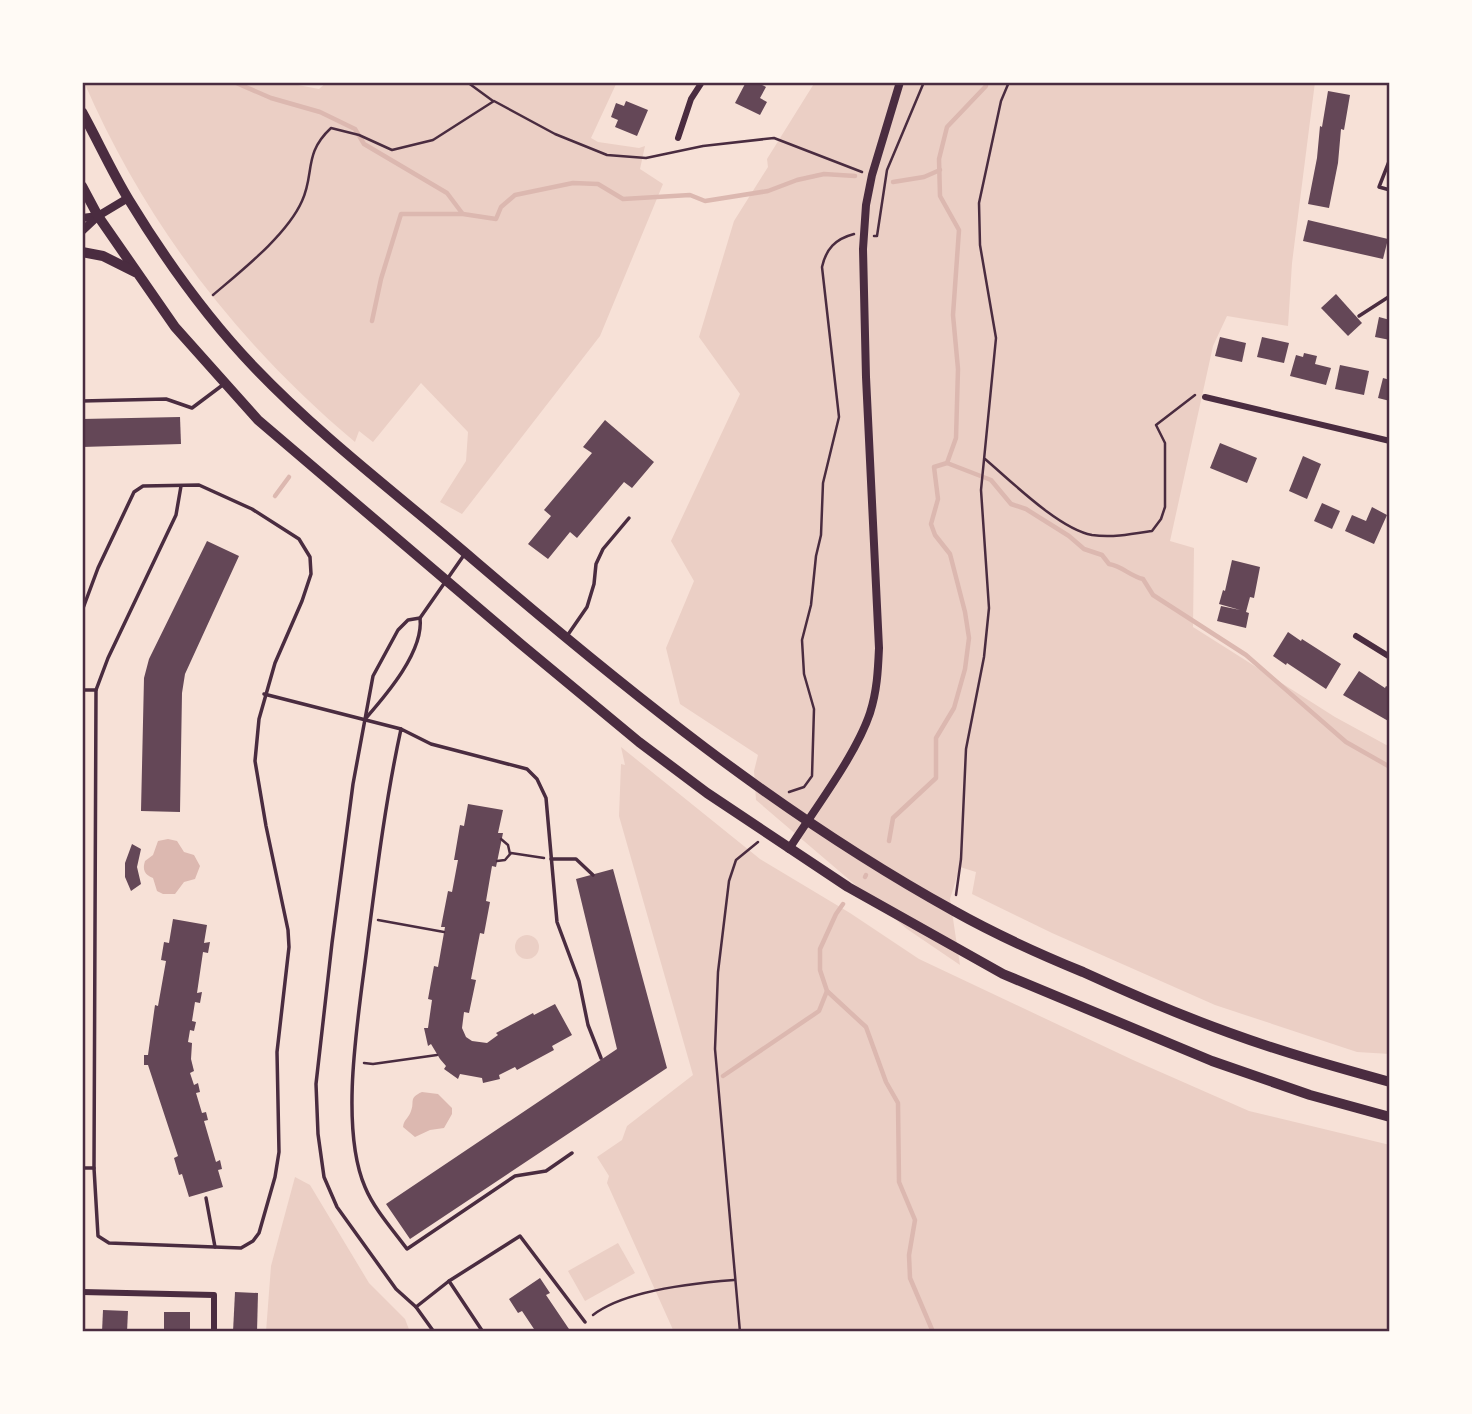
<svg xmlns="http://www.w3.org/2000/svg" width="1472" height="1414" font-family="'Roboto Condensed',sans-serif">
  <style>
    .green { fill: #ebcfc5 }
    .water { fill: #dcb8b0 }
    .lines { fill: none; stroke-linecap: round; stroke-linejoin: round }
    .stream { stroke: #dcb8b0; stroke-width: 4.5 }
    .building { fill: #644757 }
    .path { stroke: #4a2c40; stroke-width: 2.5 }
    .service { stroke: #4a2c40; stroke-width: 3.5 }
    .minor { stroke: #4a2c40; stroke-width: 6 }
    .tertiary { stroke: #4a2c40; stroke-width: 8 }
    .primary { stroke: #4a2c40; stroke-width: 10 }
    .neatline { fill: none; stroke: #4a2c40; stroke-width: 2.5 }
  </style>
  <rect width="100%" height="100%" fill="#f7e1d7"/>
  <!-- green -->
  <g class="green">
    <path d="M84,82H282L319,89L327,82H402L405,84L408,82H617L591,138L598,142L639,148L645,146L640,169L663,184L600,336L462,514L440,502L466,461L468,432L421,383L373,442L359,431L355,442C238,344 145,223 84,82Z"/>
    <path d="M815,82H1315L1292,263L1288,326L1227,316L1213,346L1170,541L1194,548L1193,627L1335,717L1390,747V1054L1357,1052L1215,1005L1052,933L972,894L976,872L960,867L950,899L960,965L907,929L756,800L754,771L758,755L680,704L666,648L694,581L671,541L740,394L699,337L734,221L768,167L767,159Z"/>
    <path d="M621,747L760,859L850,913L919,959L1133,1060L1249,1111L1390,1145V1332H674L607,1183L609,1176L597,1157L622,1140L627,1126L693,1075L619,816L621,764L625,765Z"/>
    <circle cx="527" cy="947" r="12"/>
    <path d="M295,1177L310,1185L369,1283L405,1319L410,1332H266L271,1266Z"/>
    <path d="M618,1243L635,1273L585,1301L568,1271Z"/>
  </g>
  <!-- water -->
  <g class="water">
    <path d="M168,839L177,841L184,852L194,855L200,866L195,879L184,882L175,894H163L157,891L153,878C145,875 142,870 145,861L153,855L158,841Z"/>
    <path d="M422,1092L438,1094L452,1108V1114L444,1128L430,1130L415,1137L403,1127C404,1119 409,1118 411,1111C415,1102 408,1098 422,1092Z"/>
  </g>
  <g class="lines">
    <!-- stream -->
    <g class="stream">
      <path d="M234,82L271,98L320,112L355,129L364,144L447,193L462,213"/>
      <path d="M893,182L924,177L940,170"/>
      <path d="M372,321L381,279L401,214H463L496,219L501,207L515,195L573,183L598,184L623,199L690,195L705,201L768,191L797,180L824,174L855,176"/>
      <path d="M947,463L991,480L1011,504L1026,509L1069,536L1084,549L1102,555L1109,564C1122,566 1130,576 1143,579L1153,595L1246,655L1346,742L1390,767"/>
      <path d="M275,496L289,477"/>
      <path d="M889,841L893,818L936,778V738L954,708L965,669L969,638L965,612L950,554L935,535L931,524L938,499L934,467L947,463L956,438L958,369L953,315L959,230L940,196L939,159L947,127L986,86L985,82"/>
      <path d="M865,877L866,875"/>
      <path d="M843,904L836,914L820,949V970L827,991L866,1027L886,1082L898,1103L899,1182L915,1220L909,1255L910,1278L933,1332"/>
      <path d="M723,1076L819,1011L827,991"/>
    </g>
  </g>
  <!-- building -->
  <g class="building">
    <path d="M746,82H757L766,87L760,98L767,102L760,115L735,103Z"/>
    <path d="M1328,91L1350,95L1344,130L1341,129L1338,163L1329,208L1308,204L1317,158L1320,126L1322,127Z"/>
    <path d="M626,101L648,110L637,136L615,127L618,120L611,117L616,103L624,106Z"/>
    <path d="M1308,220L1388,239L1383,259L1303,241Z"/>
    <path d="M1336,294L1362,323L1348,336L1321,308Z"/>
    <path d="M1379,317L1390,320V340L1375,337Z"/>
    <path d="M1220,337L1246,343L1242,362L1215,356Z"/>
    <path d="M1262,337L1289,343L1284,363L1257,357Z"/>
    <path d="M1304,353L1317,356L1315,364L1331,368L1326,385L1290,376L1296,355L1303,357Z"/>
    <path d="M1340,365L1369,371L1364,395L1335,389Z"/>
    <path d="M1383,378L1390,380V401L1378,398Z"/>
    <path d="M180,417L181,444L82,447V419Z"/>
    <path d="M605,420L654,462L632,488L624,482L577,538L570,532L548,559L528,544L551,516L544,510L592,453L583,447Z"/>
    <path d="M1220,443L1257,458L1247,483L1210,468Z"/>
    <path d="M1303,456L1321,464L1307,499L1289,491Z"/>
    <path d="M1322,503L1340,511L1332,529L1314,521Z"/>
    <path d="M1372,507L1387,515L1374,544L1345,531L1352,515L1366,521Z"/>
    <path d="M207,541L239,556L185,674L182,693L180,812L141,811L144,678L149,659Z"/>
    <path d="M1232,560L1260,567L1254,598L1250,597L1246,612L1249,613L1246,628L1217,621L1221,606L1240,610L1219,604L1223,590L1225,591Z"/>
    <path d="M1288,632L1301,641L1302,639L1341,664L1326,689L1287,663L1286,665L1273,656Z"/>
    <path d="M1359,671L1385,688L1386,686L1390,688V722L1343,695Z"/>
    <path d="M468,804L503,810L498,833H503L496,867L492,866L486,901L490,902L484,934L480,933L471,979L476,980L469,1013L464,1012L462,1028L466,1037L472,1041L487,1043L498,1035L496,1033L533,1013L534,1015L555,1004L572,1035L552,1046L554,1050L517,1070L515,1067L499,1075L500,1079L483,1083L482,1078L460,1074L458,1079L444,1069L446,1066L440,1059L431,1044L428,1046L424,1028H428L432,1000L428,999L434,966L438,967L445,927H441L448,891L452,892L458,860H454L460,825L464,826Z"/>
    <path d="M132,844L141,849L137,867L141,884L131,891L125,877V863Z"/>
    <path d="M613,869L667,1068L410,1239L386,1204L617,1049L576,879Z"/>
    <path d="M173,919L207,925L204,943L210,942L208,953L203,952L197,993L202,992L200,1003L195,1002L192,1021L196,1022L194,1031L190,1030L188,1042L192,1043L191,1059L194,1071L190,1073L194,1085L198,1083L200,1092L196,1093L202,1113L206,1112L208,1120L204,1121L216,1162L220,1160L222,1169L218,1170L223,1187L189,1197L182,1174L179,1175L174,1158L178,1156L148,1065H144V1055H148L155,1005L158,1006L166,961L161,960L164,942L169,943Z"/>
    <path d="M540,1278L550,1293L546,1295L571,1332H536L522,1311L518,1313L509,1299Z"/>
    <path d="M235,1292L258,1293L257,1332H233Z"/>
    <path d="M103,1310L128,1311L127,1332H102Z"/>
    <rect x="164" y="1312" width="26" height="20"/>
  </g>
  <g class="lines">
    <!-- path -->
    <g class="path">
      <path d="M467,82L493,101"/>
      <path d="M874,236H877L887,170L924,82"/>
      <path d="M213,295C241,271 287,235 302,201C315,173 303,154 331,128L359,135L392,150L433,140L494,101L555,134L607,155L646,158L703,146L774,138L862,172"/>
      <path d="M985,459C1011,481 1059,529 1092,535C1112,538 1133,534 1152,531L1161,519L1165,507V443L1156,425L1195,395"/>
      <path d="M789,792L804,787L812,776L814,709L804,674L802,640L811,605L816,556L821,535L823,483L839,417L822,267C826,249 835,239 854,234"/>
      <path d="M501,839L508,845L510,854"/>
      <path d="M497,861L505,860L511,853L544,858"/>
      <path d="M956,895L961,859L966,749L984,657L989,608L981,490L996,338L980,245L979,203L1001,101L1009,82"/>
      <path d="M378,920L444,932"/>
      <path d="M364,1063L373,1064L437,1055"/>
      <path d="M593,1315C625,1290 694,1283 734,1280"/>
      <path d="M740,1332L715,1049L718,972L729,881L736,860L758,842"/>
    </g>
    <!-- service -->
    <g class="service">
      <path d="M1390,159L1379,187L1390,190"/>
      <path d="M1359,316L1390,296"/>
      <path d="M82,401L166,399L192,408L224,384"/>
      <path d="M82,611L98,568L134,492L143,486L199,485L252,509L299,539L310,557L311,574L302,601L275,663L259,719L255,761L266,826L288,930L289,947L277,1052L279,1152L275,1177L259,1233L253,1241L241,1248L109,1243L98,1236L94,1168L96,690"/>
      <path d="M567,636L587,607L594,584L596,564L603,549L629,518"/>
      <path d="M82,690H96L108,658L176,515L181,486"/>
      <path d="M264,694L401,729"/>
      <path d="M366,718C387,694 424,651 420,618"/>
      <path d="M551,859H576L593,875"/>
      <path d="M572,1153L546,1171L515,1176L407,1249C393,1230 374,1209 365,1187C338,1124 360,1008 368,939C377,869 386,798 401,729L431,744L527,769L537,779L546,798L557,922L579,981L588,1025L601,1058"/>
      <path d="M82,1168H94"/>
      <path d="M206,1198L215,1247"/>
      <path d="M416,1307L449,1281"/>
      <path d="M434,1332L416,1307L396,1289L337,1207L324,1177L318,1134L316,1084L332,943L353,784L373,676L398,630L408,620L420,618L464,555"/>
      <path d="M483,1332L449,1281L520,1236L585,1322"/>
    </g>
    <!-- minor -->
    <g class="minor">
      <path d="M678,138L691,99L702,82"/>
      <path d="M1205,397L1390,441"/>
      <path d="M1356,636L1390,657"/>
      <path d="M82,1292L214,1295V1332"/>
    </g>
    <!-- tertiary -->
    <g class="tertiary">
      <path d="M82,218L98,216"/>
      <path d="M82,231L98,216L128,198"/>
      <path d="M789,849C814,810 856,755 870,713C877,691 878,671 879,648L866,377L863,249L866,205L872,175L900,82"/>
    </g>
    <!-- primary -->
    <g class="primary">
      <path d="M82,112C98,141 112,172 129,200C165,259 207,318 255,368C322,438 401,497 475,561C626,690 780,815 954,911C995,934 1039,954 1083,972C1131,994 1180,1015 1230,1033C1282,1052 1336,1067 1390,1082"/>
      <path d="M82,186L98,216L175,327L258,420L522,645L639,742L707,793L848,887L1003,974L1212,1061L1310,1095L1390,1117"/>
      <path d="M82,252L103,256L135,272"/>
    </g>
  </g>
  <!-- border -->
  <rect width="1472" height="1414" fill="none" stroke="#fffaf5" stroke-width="168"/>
  <rect x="84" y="84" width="1304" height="1246" class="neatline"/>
</svg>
